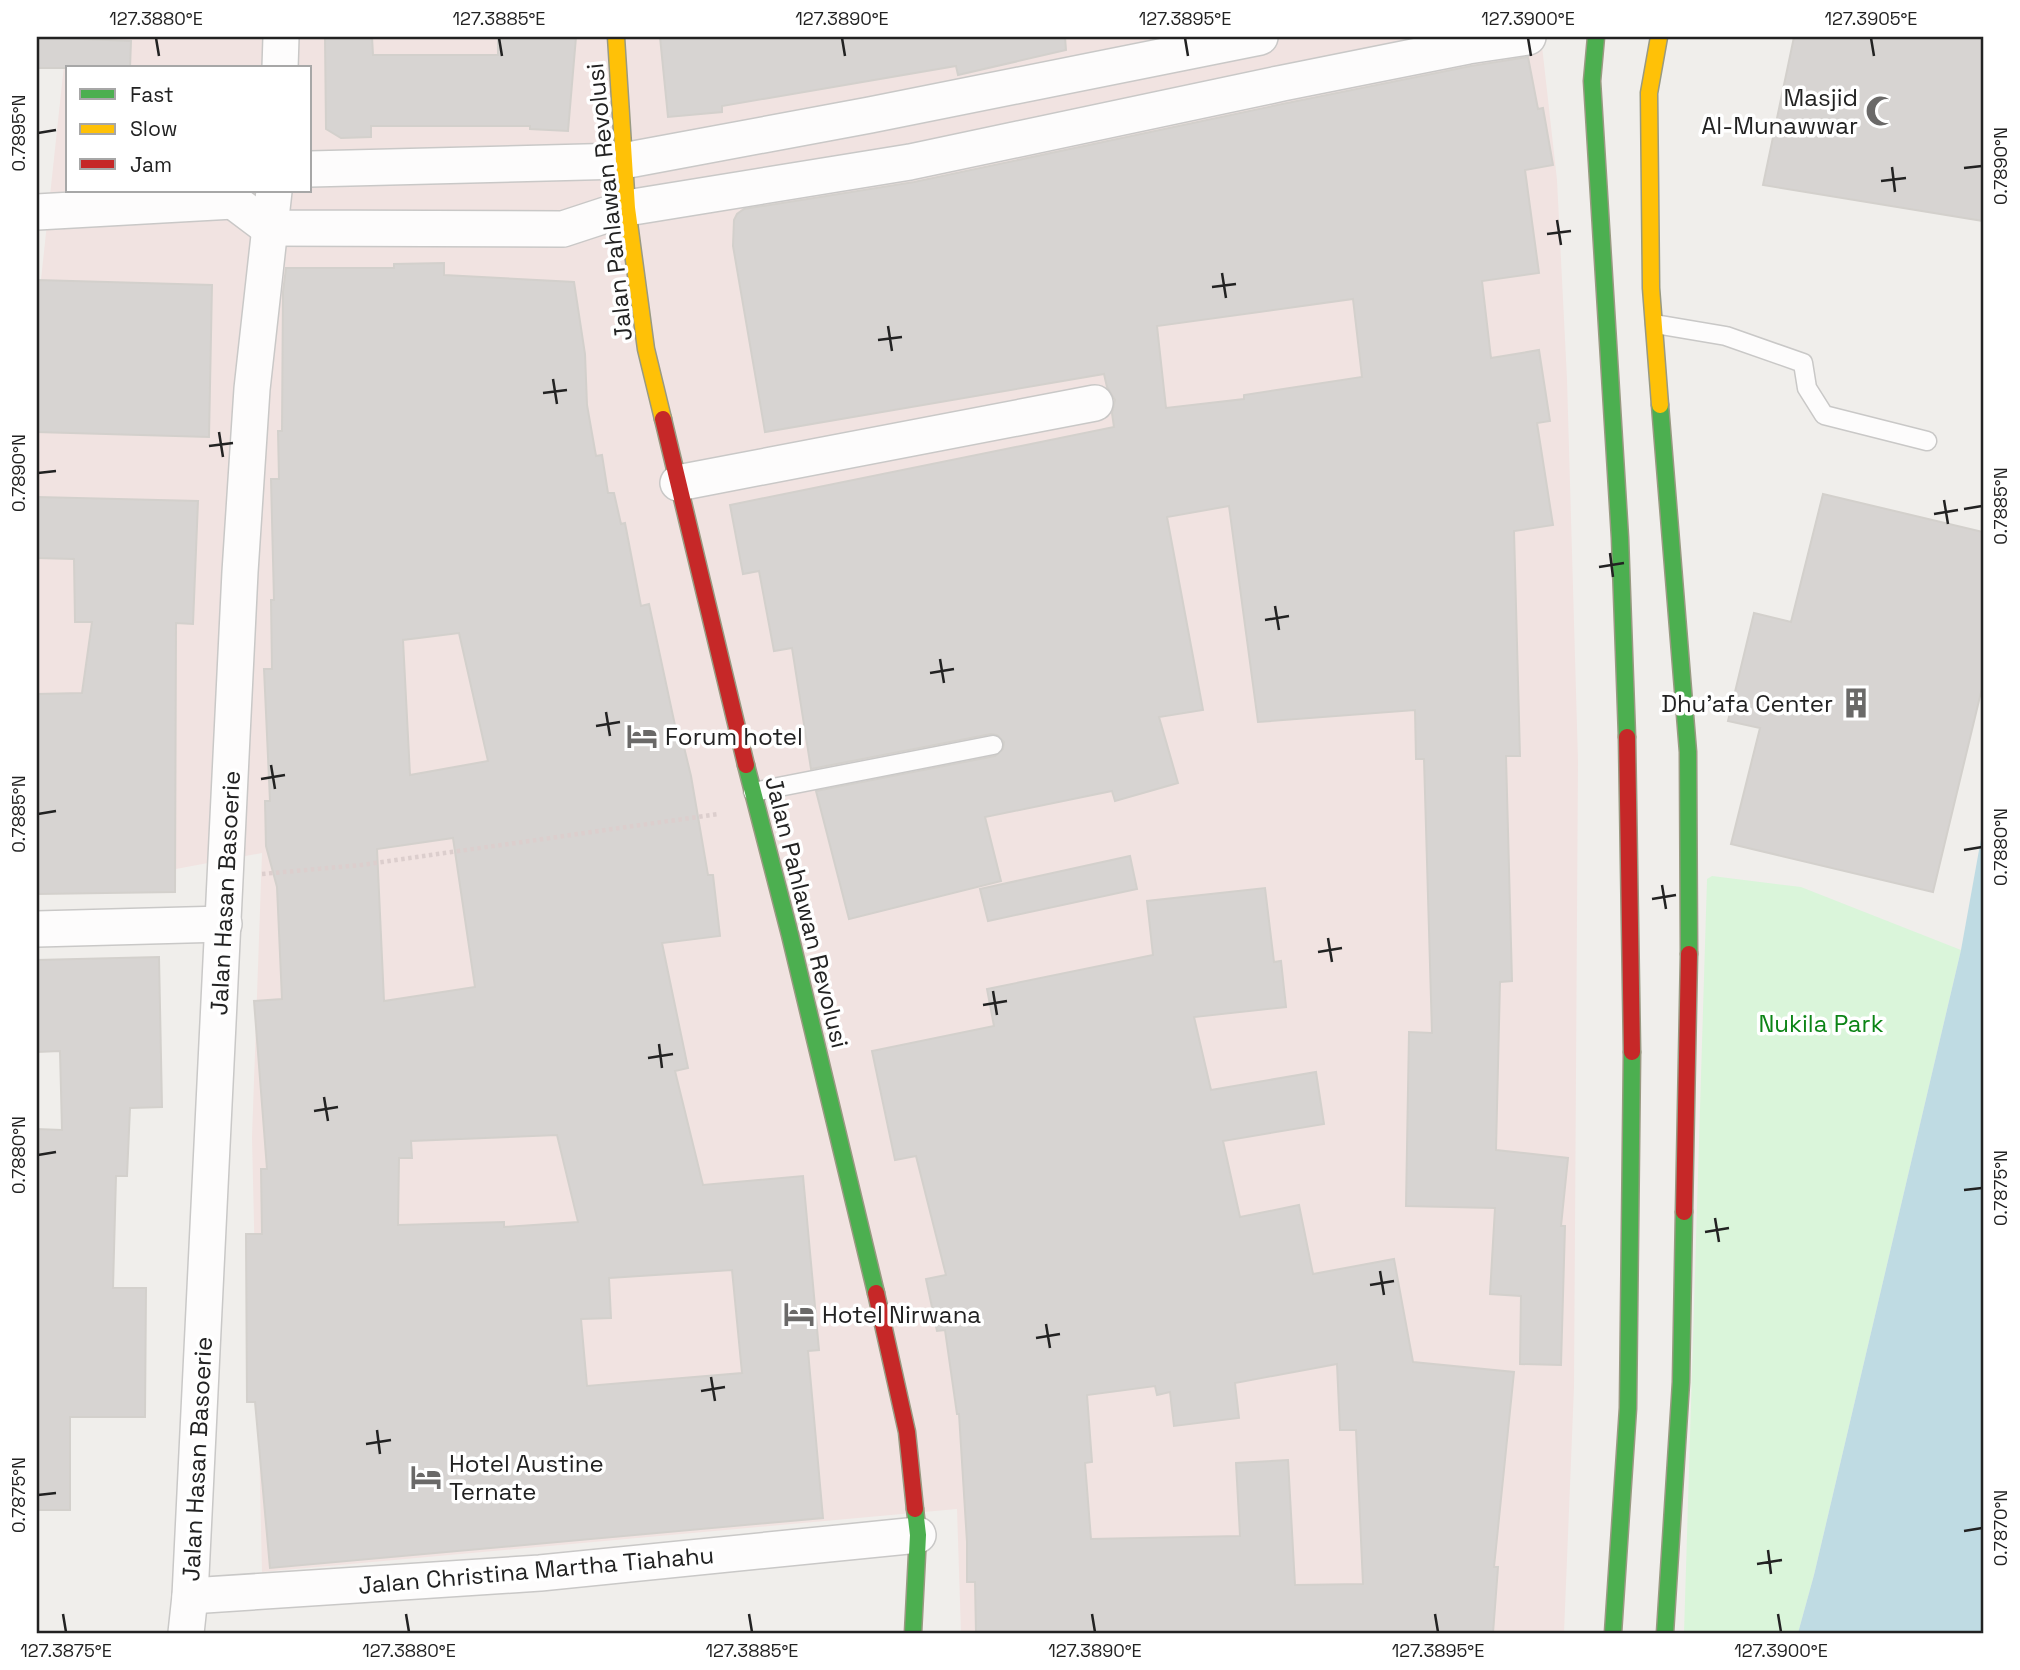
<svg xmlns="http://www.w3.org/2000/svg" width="2020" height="1670" font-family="'Space Grotesk',sans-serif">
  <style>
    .commercial { fill: #f1e3e1; fill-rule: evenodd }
    .park { fill: #daf5da }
    .water { fill: #bfdbe3 }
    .building { fill: #d7d4d2; stroke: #d3d0cc; stroke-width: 2; fill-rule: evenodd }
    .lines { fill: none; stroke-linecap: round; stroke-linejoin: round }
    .lane-casing { stroke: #c9c8c7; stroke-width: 21 }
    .street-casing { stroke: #c9c8c7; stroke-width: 38 }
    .fast-casing { stroke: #999a82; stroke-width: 19 }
    .slow-casing { stroke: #999a82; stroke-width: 19 }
    .jam-casing { stroke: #999a82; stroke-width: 19 }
    .path { stroke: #dccecd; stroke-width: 4.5; stroke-dasharray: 3.5 3.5; stroke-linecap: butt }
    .lane { stroke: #fdfcfc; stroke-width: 18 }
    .street { stroke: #fdfcfc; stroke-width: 35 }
    .fast { stroke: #4caf50; stroke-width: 16 }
    .slow { stroke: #ffc107; stroke-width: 16 }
    .jam { stroke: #c62828; stroke-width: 16 }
    .ticks { fill: none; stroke: #222; stroke-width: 2.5 }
    .labels { text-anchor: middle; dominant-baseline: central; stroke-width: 7; stroke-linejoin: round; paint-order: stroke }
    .poi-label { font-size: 24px; fill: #222; stroke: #fff; text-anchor: start }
    .street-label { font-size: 24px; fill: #222; stroke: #fff }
    .park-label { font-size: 24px; fill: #0c8416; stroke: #fff }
    .neatline { fill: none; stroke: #222; stroke-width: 2.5 }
    .ticks-label { font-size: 18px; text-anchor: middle; fill: #222 }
  </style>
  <rect width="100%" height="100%" fill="#f0eeeb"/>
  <!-- commercial -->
  <path class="commercial" d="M67,37H1541L1557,180L1567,379L1578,761L1574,1387L1564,1633H961L957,1509L262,1572L252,1137L262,853L37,895V317ZM68,68H310V191H68Z"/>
  <!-- park -->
  <path class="park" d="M1712,876L1801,887L1961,950L1814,1575L1798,1633H1684L1707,879Z"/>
  <!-- water -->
  <path class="water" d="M1983,828V1633H1798L1814,1575L1961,950Z"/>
  <!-- building -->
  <g class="building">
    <path d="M37,37L131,41L130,68H37Z"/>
    <path d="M325,37H372L373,55H498V37H576L568,131L530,129V126H371V137L341,138L326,129Z"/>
    <path d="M660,37H1065L1066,50L958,75L956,66L722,106V112L668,117Z"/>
    <path d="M1794,37H1983V221L1763,185Z"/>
    <path d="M1528,57L1538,109L1543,108L1553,165L1525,170L1539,273L1482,281L1491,358L1539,350L1550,421L1537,423L1553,525L1514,531L1520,756H1506L1512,981L1500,982L1496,1150L1568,1158L1561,1226H1565L1561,1365L1520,1364L1521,1296L1490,1294L1495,1208L1406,1206L1409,1032L1432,1033L1424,759H1416L1415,710L1258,722L1229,506L1167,517L1203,710L1159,717L1178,783L1115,801L1112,791L985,817L1001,881L849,919L816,791L995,756L1003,749L1004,742L997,735L991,734L811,769L792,648L774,651L759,571L743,574L730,505L1114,427L1112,413L1115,400L1107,387L1104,374L765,432L733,246L734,220L737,214L744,209L914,182L1287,103L1471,66ZM1353,299L1362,377L1244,395V399L1166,408L1157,326Z"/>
    <path d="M444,263V275L574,282L585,354L587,405L596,456L602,455L608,493H614L621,524L625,523L641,606L649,604L679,744L683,743L691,776L708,875H713L720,936L662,943L688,1068L675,1071L703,1185L803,1176L819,1350L808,1351L823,1518L270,1568L255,1402H247L246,1234H262L261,1169H267L254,1001L282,999L277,887L266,846L265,801H270L264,669H272L271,600H274L271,479H279L278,431H282L283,292L286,268H394V264ZM459,633L488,761L410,775L403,640ZM453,838L475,987L384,1001L377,849ZM557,1135L578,1222L504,1227V1222L398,1225L399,1158H412L411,1141ZM732,1270L742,1373L587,1386L581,1319L611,1318L609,1278Z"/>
    <path d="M37,280L212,285L209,437L37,432Z"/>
    <path d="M1823,494L1983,532V684L1933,892L1731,844L1760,728L1728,721L1754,613L1791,622Z"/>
    <path d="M37,497L198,501L193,624L176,623L175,892L37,894V694L82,693L92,622H75L74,559L37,558Z"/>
    <path d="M1130,856L1137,889L988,921L980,889Z"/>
    <path d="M1265,888L1274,962L1281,961L1286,1007L1194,1017L1211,1090L1316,1072L1324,1124L1223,1141L1240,1217L1299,1205L1313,1274L1394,1259L1413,1362L1514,1372L1494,1567H1498L1493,1633H976L975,1582H967V1542L959,1414H957L945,1330L937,1331L926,1279L946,1275L916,1156L895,1160L872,1051L994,1026L987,989L1153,955L1147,901ZM1337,1364L1340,1430H1356L1363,1584L1295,1585L1288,1460L1236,1463L1240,1536L1091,1539L1085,1463L1092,1462L1087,1395L1155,1386L1157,1395L1170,1392L1174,1426L1239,1418L1235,1383Z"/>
    <path d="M159,957L162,1107L130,1108L127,1176H116L113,1288H146L145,1417H70V1510H37V1129L62,1130L60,1051L37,1052V960Z"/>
  </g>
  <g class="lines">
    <!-- lane casing -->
    <g class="lane-casing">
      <g id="lane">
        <path d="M1655,324L1726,336L1803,363L1807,388L1824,415L1927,441"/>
        <path d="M753,792L993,745"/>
      </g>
    </g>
    <!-- street casing -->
    <g class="street-casing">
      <g id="street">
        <path d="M280,68L281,37"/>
        <path d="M310,169L623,161L870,115L1260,37"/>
        <path d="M233,201L269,228L563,229L627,208L910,162L1283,83L1468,46L1528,37"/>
        <path d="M37,212L233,201"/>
        <path d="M678,483L1095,403"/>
        <path d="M37,929L224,924"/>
        <path d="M190,1596L540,1573L918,1535"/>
        <path d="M186,1633L190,1596L240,572L252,389L274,191"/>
      </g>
    </g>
    <!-- fast casing -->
    <g class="fast-casing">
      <g id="fast">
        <path d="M1596,37L1592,81L1620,538L1627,737"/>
        <path d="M1660,405L1688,752L1689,954"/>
        <path d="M746,765L790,935L876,1293"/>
        <path d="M913,1633L918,1535L915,1509"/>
        <path d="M1613,1633L1628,1408L1632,1052"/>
        <path d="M1665,1633L1681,1382L1684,1212"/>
      </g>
    </g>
    <!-- slow casing -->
    <g class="slow-casing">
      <g id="slow">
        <path d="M616,37L627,208L646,349L663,419"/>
        <path d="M1659,37L1649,93L1651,288L1660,405"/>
      </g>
    </g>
    <!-- jam casing -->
    <g class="jam-casing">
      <g id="jam">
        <path d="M663,419L746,765"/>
        <path d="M1627,737L1632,1052"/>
        <path d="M1684,1212L1689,954"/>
        <path d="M876,1293L907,1432L915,1509"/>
      </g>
    </g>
    <!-- path -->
    <path class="path" d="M262,874L361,865L718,814"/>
    <!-- lane -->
    <use href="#lane" class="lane"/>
    <!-- street -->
    <use href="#street" class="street"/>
    <!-- fast -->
    <use href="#fast" class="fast"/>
    <!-- slow -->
    <use href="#slow" class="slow"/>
    <!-- jam -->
    <use href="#jam" class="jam"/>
  </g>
  <!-- ticks -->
  <path class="ticks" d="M156,38L159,56M499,38L502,56M842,38L845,56M1185,38L1188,56M1528,38L1531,56M1871,38L1874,56M38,133L56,130M1892,167L1895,192M1964,168L1982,166M1881,181L1906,178M1557,220L1561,245M1547,234L1571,231M1222,273L1226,298M1212,287L1236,284M888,326L892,351M878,340L902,337M553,379L557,404M543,393L567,390M219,432L223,457M209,446L233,443M38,473L56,471M1944,500L1948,524M1964,509L1982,506M1934,514L1958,510M1610,553L1613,577M1599,567L1624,563M1275,606L1279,630M1265,620L1289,616M940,659L944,683M930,673L954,669M606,712L610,736M596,726L620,722M271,765L275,789M261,779L285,775M38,814L56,811M1964,850L1982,847M1662,885L1666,909M1652,899L1676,895M1328,938L1332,962M1318,952L1342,948M993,991L997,1015M983,1005L1007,1001M659,1044L662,1068M648,1058L673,1054M324,1097L328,1121M314,1111L338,1107M38,1155L56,1152M1964,1190L1982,1188M1715,1218L1719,1242M1705,1232L1729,1228M1380,1271L1384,1295M1370,1285L1394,1281M1046,1324L1050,1348M1036,1338L1060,1334M711,1377L715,1401M701,1391L725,1387M377,1430L380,1454M366,1444L391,1440M38,1495L56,1493M1964,1531L1982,1528M1768,1550L1771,1574M1757,1564L1782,1560M63,1614L66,1632M406,1614L409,1632M749,1614L752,1632M1092,1614L1095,1632M1435,1614L1438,1632M1778,1614L1781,1632"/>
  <!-- icons -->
  <defs>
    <g id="mosque-bare" transform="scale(2.415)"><path d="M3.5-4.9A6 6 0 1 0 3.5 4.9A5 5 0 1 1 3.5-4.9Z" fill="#6a6968" stroke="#fff" stroke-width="2.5" paint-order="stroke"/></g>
    <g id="building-bare" transform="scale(2.415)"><path d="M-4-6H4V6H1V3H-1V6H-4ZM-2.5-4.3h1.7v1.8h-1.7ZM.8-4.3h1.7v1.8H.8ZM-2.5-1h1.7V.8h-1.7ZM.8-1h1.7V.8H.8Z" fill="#6a6968" stroke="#fff" stroke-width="2.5" paint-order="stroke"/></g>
    <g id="hotel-bare" transform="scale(2.415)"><path d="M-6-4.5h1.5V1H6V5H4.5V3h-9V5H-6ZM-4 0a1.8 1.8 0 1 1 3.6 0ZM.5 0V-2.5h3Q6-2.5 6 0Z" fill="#6a6968" stroke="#fff" stroke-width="2.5" paint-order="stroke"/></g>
  </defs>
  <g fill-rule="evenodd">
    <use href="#mosque-bare" x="1881" y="111"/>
    <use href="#building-bare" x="1856" y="703"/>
    <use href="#hotel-bare" x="642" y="736"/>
    <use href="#hotel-bare" x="799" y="1314"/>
    <use href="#hotel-bare" x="426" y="1477"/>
  </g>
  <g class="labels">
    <!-- poi labels -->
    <g class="poi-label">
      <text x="1858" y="97" text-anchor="end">Masjid<tspan x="1858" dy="28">Al-Munawwar</tspan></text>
      <text x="1833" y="703" text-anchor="end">Dhu'afa Center</text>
      <text x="665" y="736">Forum hotel</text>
      <text x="822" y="1314">Hotel Nirwana</text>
      <text x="449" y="1463">Hotel Austine<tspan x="449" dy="28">Ternate</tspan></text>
    </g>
    <!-- street labels -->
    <g class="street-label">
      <text transform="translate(609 202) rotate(-96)">Jalan Pahlawan Revolusi</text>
      <text transform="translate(225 893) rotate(-87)">Jalan Hasan Basoerie</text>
      <text transform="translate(807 912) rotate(76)">Jalan Pahlawan Revolusi</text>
      <text transform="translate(197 1459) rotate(-87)">Jalan Hasan Basoerie</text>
      <text transform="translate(536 1570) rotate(-5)">Jalan Christina Martha Tiahahu</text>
    </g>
    <!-- park labels -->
    <g class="park-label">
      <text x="1821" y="1023">Nukila Park</text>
    </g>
  </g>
  <!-- border -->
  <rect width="2020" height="1670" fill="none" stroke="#ffffff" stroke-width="77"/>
  <!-- legend -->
  <rect x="66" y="66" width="245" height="126" fill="#ffffff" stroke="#a7a7a7" stroke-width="2"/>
  <rect x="80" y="89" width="35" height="10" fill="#4caf50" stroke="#a7a7a7" stroke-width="2"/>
  <text x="130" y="102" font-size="21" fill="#222222">Fast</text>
  <rect x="80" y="124" width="35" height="10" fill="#ffc107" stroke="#a7a7a7" stroke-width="2"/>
  <text x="130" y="136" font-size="21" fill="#222222">Slow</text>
  <rect x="80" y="159" width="35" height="10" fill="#c62828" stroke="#a7a7a7" stroke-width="2"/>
  <text x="130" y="172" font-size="21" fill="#222222">Jam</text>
  <rect x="38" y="38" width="1944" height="1594" class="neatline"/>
  <g class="ticks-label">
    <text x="156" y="25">127.3880°E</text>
    <text x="499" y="25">127.3885°E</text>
    <text x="842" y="25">127.3890°E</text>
    <text x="1185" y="25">127.3895°E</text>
    <text x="1528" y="25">127.3900°E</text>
    <text x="1871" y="25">127.3905°E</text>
    <text transform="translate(19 133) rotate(-90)" y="6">0.7895°N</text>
    <text transform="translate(2001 166) rotate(-90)" y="6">0.7890°N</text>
    <text transform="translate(19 473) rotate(-90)" y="6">0.7890°N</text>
    <text transform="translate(2001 506) rotate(-90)" y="6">0.7885°N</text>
    <text transform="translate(19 814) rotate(-90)" y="6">0.7885°N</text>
    <text transform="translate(2001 847) rotate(-90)" y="6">0.7880°N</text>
    <text transform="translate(19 1155) rotate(-90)" y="6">0.7880°N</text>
    <text transform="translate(2001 1188) rotate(-90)" y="6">0.7875°N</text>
    <text transform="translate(19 1495) rotate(-90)" y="6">0.7875°N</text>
    <text transform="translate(2001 1528) rotate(-90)" y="6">0.7870°N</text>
    <text x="66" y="1657">127.3875°E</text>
    <text x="409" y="1657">127.3880°E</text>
    <text x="752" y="1657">127.3885°E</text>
    <text x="1095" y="1657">127.3890°E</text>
    <text x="1438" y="1657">127.3895°E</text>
    <text x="1781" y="1657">127.3900°E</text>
  </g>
</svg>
